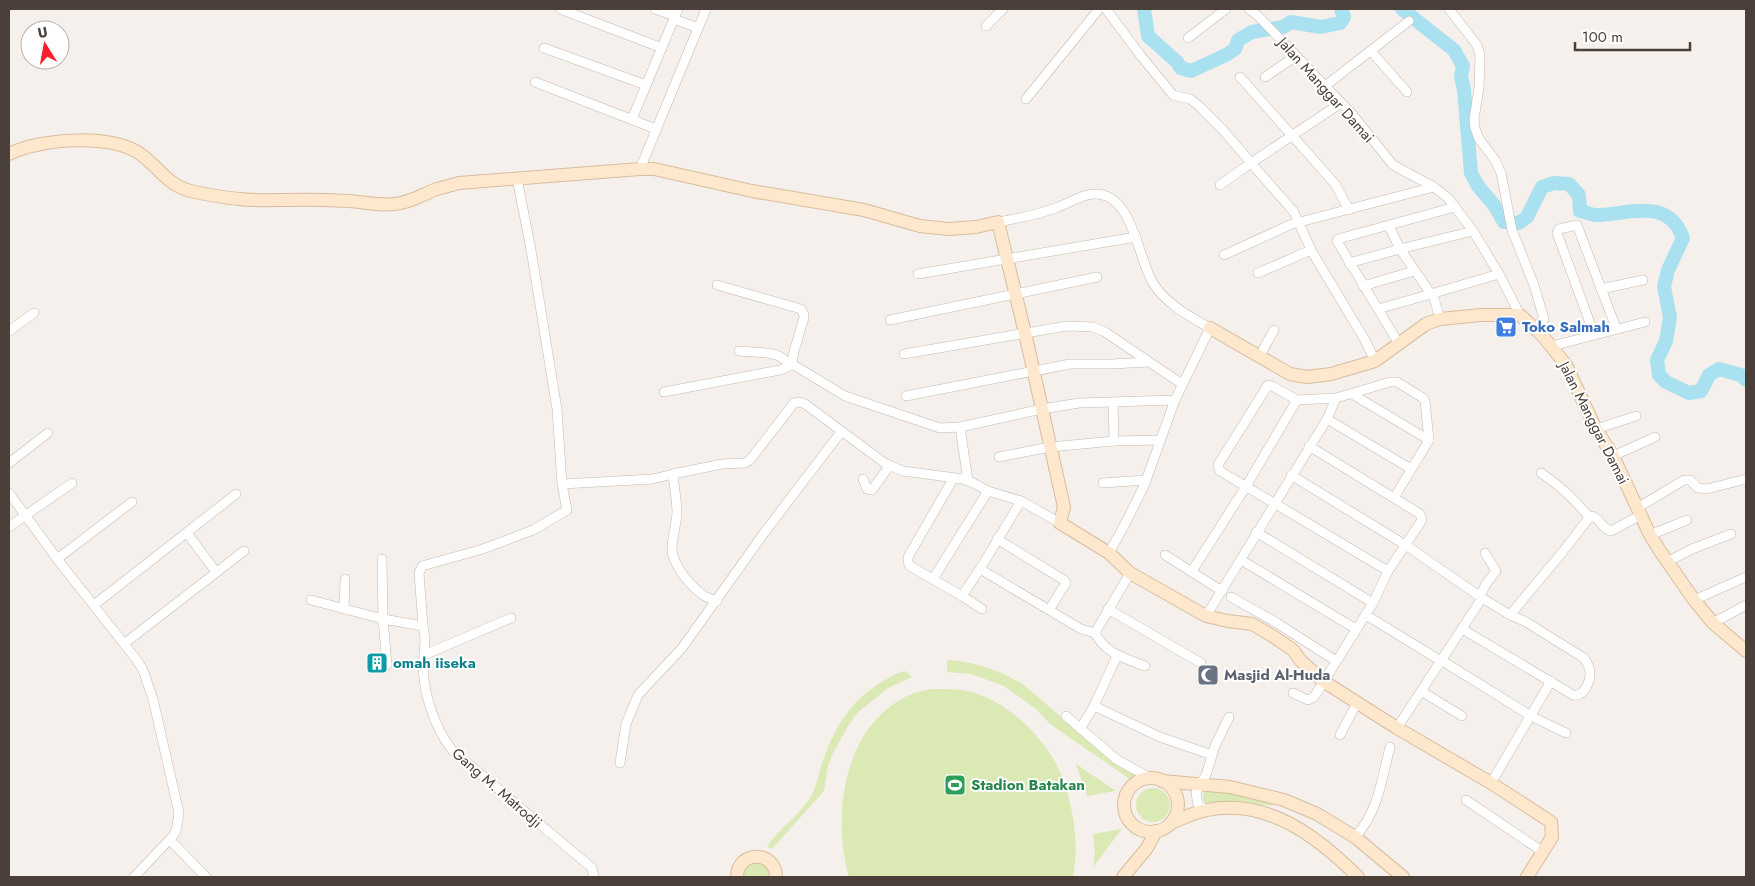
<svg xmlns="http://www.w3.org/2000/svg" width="1755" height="886" font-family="Jost,sans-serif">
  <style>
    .green { fill: #dbe9b5 }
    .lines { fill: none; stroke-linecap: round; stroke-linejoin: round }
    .river { stroke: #a9e1f0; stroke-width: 14 }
    .street-casing { stroke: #c4b9b1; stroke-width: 10 }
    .secondary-casing { stroke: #d7bd9e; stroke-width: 14 }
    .street { stroke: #fff; stroke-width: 9 }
    .secondary { stroke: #fee8cd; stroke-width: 12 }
    .labels { text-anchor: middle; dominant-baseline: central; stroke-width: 4; stroke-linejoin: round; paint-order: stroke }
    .street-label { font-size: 15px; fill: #4a4039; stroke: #fff }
    .shop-label { font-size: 15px; font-weight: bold; fill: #366cbe; stroke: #fff; text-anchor: start }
    .culture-label { font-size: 15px; font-weight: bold; fill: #0d838f; stroke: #fff; text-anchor: start }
    .worship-label { font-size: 15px; font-weight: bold; fill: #5b616d; stroke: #fff; text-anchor: start }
    .leisure-label { font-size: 15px; font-weight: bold; fill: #27864d; stroke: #fff; text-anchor: start }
  </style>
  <rect width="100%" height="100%" fill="#f5f0eb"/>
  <!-- green -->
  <g class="green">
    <path d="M949,660C977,662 1001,671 1024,685L1104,754L1136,775L1133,780H1131L1050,724L1036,709L1004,686L971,674L947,672V662Z"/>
    <path d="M905,671L912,677L888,688L857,713L848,726L834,751L828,765L824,791L772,849L767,847C778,829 799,816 810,798C817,787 818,773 823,761C837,719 859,690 901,672Z"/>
    <path d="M933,689C944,689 956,689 967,691C1007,699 1049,741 1063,779C1074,810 1079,845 1073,877H849C831,813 844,721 914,693C920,691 927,690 933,689Z"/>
    <path d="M1076,764L1116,791H1115L1087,796Z"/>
    <circle cx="1153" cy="805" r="17"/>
    <path d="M1209,788L1275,802L1272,806L1236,801L1209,804L1205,803L1203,799V794Z"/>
    <path d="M1121,829V830L1093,867L1095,852L1093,834Z"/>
    <path d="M760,860L774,877H739L740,869Z"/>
  </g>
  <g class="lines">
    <!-- river -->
    <g class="river">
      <path d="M1144,9L1148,36L1177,62L1181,68L1191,71L1226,55L1235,49L1238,40L1252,32L1283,27L1291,22L1321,27L1340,23L1344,17L1341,9"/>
      <path d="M1402,9L1454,50L1463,66L1461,77L1464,90L1471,173L1478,186L1494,205L1504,222L1519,223L1527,217L1542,187L1554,183L1569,184L1579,195L1580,211C1586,212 1593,216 1599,215C1630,214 1668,197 1683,238L1668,270L1664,287L1670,317L1666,341L1657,360L1659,375L1666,382L1689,393L1701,391L1709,375L1719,369L1741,375L1746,380"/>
    </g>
    <!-- street casing -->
    <g class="street-casing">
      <g id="street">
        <path d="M560,9L662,48"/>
        <path d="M655,9L675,16"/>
        <path d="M1106,9L1141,56L1173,95L1190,99L1199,106L1223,130L1251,163L1341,103"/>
        <path d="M1249,9L1258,16L1352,114L1393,165L1434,187L1448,198L1473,231L1499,274L1520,315"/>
        <path d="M1449,9L1477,45L1480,55L1479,88L1474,119L1475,128L1479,139L1495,160L1501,173L1512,230L1534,285L1544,319L1535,328"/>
        <path d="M674,19L698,28"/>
        <path d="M986,26L1003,9"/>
        <path d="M1188,38L1226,9"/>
        <path d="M544,48L646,85"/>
        <path d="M1371,51L1407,92"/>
        <path d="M1240,77L1335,184L1349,210"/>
        <path d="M1265,77L1296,56"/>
        <path d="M535,82L656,129"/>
        <path d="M1325,86L1409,21"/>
        <path d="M1026,99L1099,9"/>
        <path d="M632,119L678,9"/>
        <path d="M640,169L706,9"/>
        <path d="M517,178L531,250L557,409L562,484"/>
        <path d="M1220,185L1251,163L1294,212L1311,250L1365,340L1375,361"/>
        <path d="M998,222C1018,218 1039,215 1058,207C1070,203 1080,195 1093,194C1133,191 1138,260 1153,283C1166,304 1189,316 1210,328L1175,400L1144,486L1124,526L1109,553"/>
        <path d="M1224,255L1292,224L1434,187"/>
        <path d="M1349,263L1400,249L1389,226"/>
        <path d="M1258,273L1311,250"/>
        <path d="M918,274L1136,237"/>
        <path d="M717,285L801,309L804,315V318L794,351L792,365"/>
        <path d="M1363,286L1414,271"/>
        <path d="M1601,289L1643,280"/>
        <path d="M1378,309L1431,294L1400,249L1473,231"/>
        <path d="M1440,319L1434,298L1431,294L1499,274"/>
        <path d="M890,320L1097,277"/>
        <path d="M9,331L34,313"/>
        <path d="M1594,334L1557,233L1559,229L1577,225L1616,328"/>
        <path d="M1399,344L1337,241L1338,239L1455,207"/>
        <path d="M1552,346L1645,322"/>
        <path d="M739,351L767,353L777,355L845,396L940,428L960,427L1042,409L1079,403L1175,400"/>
        <path d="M904,354L1067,326L1093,327L1105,332L1182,384"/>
        <path d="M1259,357L1274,330"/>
        <path d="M664,392L780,370L792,365"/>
        <path d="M1352,394L1429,440"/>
        <path d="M906,396L1070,364H1112L1148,362"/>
        <path d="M1113,402L1114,441"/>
        <path d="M1327,419L1411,469"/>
        <path d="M960,427L968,481"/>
        <path d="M1596,429L1636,416"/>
        <path d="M1613,456L1655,437"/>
        <path d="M999,457L1050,447L1114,441L1160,440"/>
        <path d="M9,463L48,433"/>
        <path d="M1541,473C1560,485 1575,500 1590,518"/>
        <path d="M1291,475L1407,546L1482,598"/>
        <path d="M863,479L867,489L872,490L890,465"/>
        <path d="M1103,483L1146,480"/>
        <path d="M988,491C978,486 964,476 953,479L908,557V562L910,566L962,596L980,569L1081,629L1095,633L1130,573"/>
        <path d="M9,493L61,564L136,659L143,670L153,699L179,813L176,831L172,837L134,877"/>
        <path d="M1637,508L1684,480H1690L1698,488L1707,489L1746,479"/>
        <path d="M9,527L72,483"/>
        <path d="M1256,532L1373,603"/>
        <path d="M187,533L216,572"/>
        <path d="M1650,535L1687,520"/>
        <path d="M997,539L1064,580L1066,583L1049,610"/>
        <path d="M1165,555L1222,591"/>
        <path d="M57,559L132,502"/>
        <path d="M382,559L383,619L387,665"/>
        <path d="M1241,560L1356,629"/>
        <path d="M1667,562L1692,549L1731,534"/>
        <path d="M980,569L1021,501"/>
        <path d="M1192,571L1245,488L1297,400"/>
        <path d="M1388,571L1220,471L1218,465L1268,385L1272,386L1297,400L1336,398L1390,382H1397L1423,398L1425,401L1429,440L1394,498"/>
        <path d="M933,579L988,491L1021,501L1060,523"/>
        <path d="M962,596L982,609"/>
        <path d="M1480,596L1486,584L1496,571L1485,553"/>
        <path d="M1231,597L1277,623L1336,661"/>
        <path d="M311,600L383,619L423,626L425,639L424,655"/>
        <path d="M1694,600L1746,577"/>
        <path d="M717,601C712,599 707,598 703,595C690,586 671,563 672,547C673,536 676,524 677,513C677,500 674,487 673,474L722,464L745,463L750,460L794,403L799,402L805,404L886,464L903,471L956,478"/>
        <path d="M94,605L236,494"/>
        <path d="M344,609L345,579"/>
        <path d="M1108,609L1201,663"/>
        <path d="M1366,615L1436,658"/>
        <path d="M1206,616L1327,419L1336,398"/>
        <path d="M511,618L424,655C420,686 434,728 453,751L592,868L594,877"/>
        <path d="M1713,623L1746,605"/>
        <path d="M423,626L419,573L422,566L483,549L533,530L567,510L562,484L653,479L673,474"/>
        <path d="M1462,629L1573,695C1584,697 1590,682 1590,673C1590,667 1587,663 1584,658L1526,622L1510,615"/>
        <path d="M1095,633C1105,653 1124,658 1145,666"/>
        <path d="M125,643L244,551"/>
        <path d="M1441,660L1531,716L1566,733"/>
        <path d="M1421,691L1462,716"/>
        <path d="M1293,693L1308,700L1314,697L1373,603L1388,571L1422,520L1420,514L1309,446"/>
        <path d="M1094,706L1160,737L1212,755"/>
        <path d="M1066,716L1116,759L1150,778"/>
        <path d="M1397,728L1482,598L1510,615L1561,554L1588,519L1592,516C1600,518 1602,529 1611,531L1641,515"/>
        <path d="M1080,729L1094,706L1117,656"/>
        <path d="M1340,735L1357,703"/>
        <path d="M620,763L626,724L638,695L682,648L764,533L841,432"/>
        <path d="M1491,783L1551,681"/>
        <path d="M1466,800L1543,852"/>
        <path d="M1207,810L1198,805L1196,793L1200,784L1206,775L1215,746L1229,717"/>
        <path d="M1355,837C1378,813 1382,778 1390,747"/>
        <path d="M170,840L206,877"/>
      </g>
    </g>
    <!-- secondary casing -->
    <g class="secondary-casing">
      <g id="secondary">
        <path d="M9,154C41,138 114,133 143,156C162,171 169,187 195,192C210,195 225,198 240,199C256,201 273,200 289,200C309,199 329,200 349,201C365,202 379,206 394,204C410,203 423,194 437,189C444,187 452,185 459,183L640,169H654L752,191L864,210L920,226L949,229L976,227L998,222L1025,333L1064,507L1060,523L1109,553L1130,573L1206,616L1228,621L1252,624L1271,635L1293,650L1301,661L1323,681L1397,728L1491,783L1551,822L1552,837L1527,877"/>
        <path d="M1210,328L1290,374L1307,377L1331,374L1375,361L1426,324L1440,319L1481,315H1520L1542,335L1566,365L1596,429L1613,456L1650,535L1660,551L1694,600L1713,623L1746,651"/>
        <circle cx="1151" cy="805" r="27"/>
        <path d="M1162,781L1230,787L1284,800L1317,814L1355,837L1403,877"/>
        <path d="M1171,823C1183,818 1195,812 1207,810C1268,798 1318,837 1358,877"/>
        <path d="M737,877C737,850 776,850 776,877"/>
        <path d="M1123,877L1147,848L1156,831"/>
      </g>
    </g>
    <!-- street -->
    <use href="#street" class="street"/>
    <!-- secondary -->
    <use href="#secondary" class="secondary"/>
  </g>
  <!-- icons -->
  <defs>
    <g id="supermarket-square" transform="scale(1.125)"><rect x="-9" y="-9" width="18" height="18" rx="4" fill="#3f7fe0" stroke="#fff"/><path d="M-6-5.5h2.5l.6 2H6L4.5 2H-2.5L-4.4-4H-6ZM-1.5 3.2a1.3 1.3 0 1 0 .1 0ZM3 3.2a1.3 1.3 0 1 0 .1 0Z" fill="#fff"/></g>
    <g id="building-square" transform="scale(1.125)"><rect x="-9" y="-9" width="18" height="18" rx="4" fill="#0f9aa8" stroke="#fff"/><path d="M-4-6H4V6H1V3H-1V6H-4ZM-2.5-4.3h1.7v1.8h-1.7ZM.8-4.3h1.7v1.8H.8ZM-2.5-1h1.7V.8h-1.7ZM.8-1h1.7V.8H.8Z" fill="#fff"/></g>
    <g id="mosque-square" transform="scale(1.125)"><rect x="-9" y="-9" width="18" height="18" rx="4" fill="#6b7280" stroke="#fff"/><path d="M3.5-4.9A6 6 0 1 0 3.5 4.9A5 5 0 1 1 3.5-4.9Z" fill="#fff"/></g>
    <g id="stadium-square" transform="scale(1.125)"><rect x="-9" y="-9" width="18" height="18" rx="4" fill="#2e9e5b" stroke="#fff"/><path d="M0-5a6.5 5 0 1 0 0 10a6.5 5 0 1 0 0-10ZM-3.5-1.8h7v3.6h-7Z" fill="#fff"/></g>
  </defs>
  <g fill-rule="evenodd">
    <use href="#supermarket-square" x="1506" y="327"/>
    <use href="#building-square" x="377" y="663"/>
    <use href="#mosque-square" x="1208" y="675"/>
    <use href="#stadium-square" x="955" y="785"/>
  </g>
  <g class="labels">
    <!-- street labels -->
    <g class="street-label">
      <text transform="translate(1326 90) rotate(48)">Jalan Manggar Damai</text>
      <text transform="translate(1594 423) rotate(63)">Jalan Manggar Damai</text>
      <text transform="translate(497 788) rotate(41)">Gang M. Matrodji</text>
    </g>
    <!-- shop labels -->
    <g class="shop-label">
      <text x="1522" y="327">Toko Salmah</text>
    </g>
    <!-- culture labels -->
    <g class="culture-label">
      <text x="393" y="663">omah iiseka</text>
    </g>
    <!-- worship labels -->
    <g class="worship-label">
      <text x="1224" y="675">Masjid Al-Huda</text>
    </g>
    <!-- leisure labels -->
    <g class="leisure-label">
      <text x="971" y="785">Stadion Batakan</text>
    </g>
  </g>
  <!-- border -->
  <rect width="1755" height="886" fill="none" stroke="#4a4039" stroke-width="20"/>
  <!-- north arrow -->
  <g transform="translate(45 45) rotate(349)"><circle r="24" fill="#ffffff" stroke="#b7b3b0"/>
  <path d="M0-4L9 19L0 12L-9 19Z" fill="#f7202a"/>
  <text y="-8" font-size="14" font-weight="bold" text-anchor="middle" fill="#4a4039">U</text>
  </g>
  <!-- scale -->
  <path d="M1575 42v8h115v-8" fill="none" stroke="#4a4039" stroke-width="2.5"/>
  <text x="1582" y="42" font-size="15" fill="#4a4039" stroke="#ffffff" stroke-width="4" paint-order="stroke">100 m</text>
</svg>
